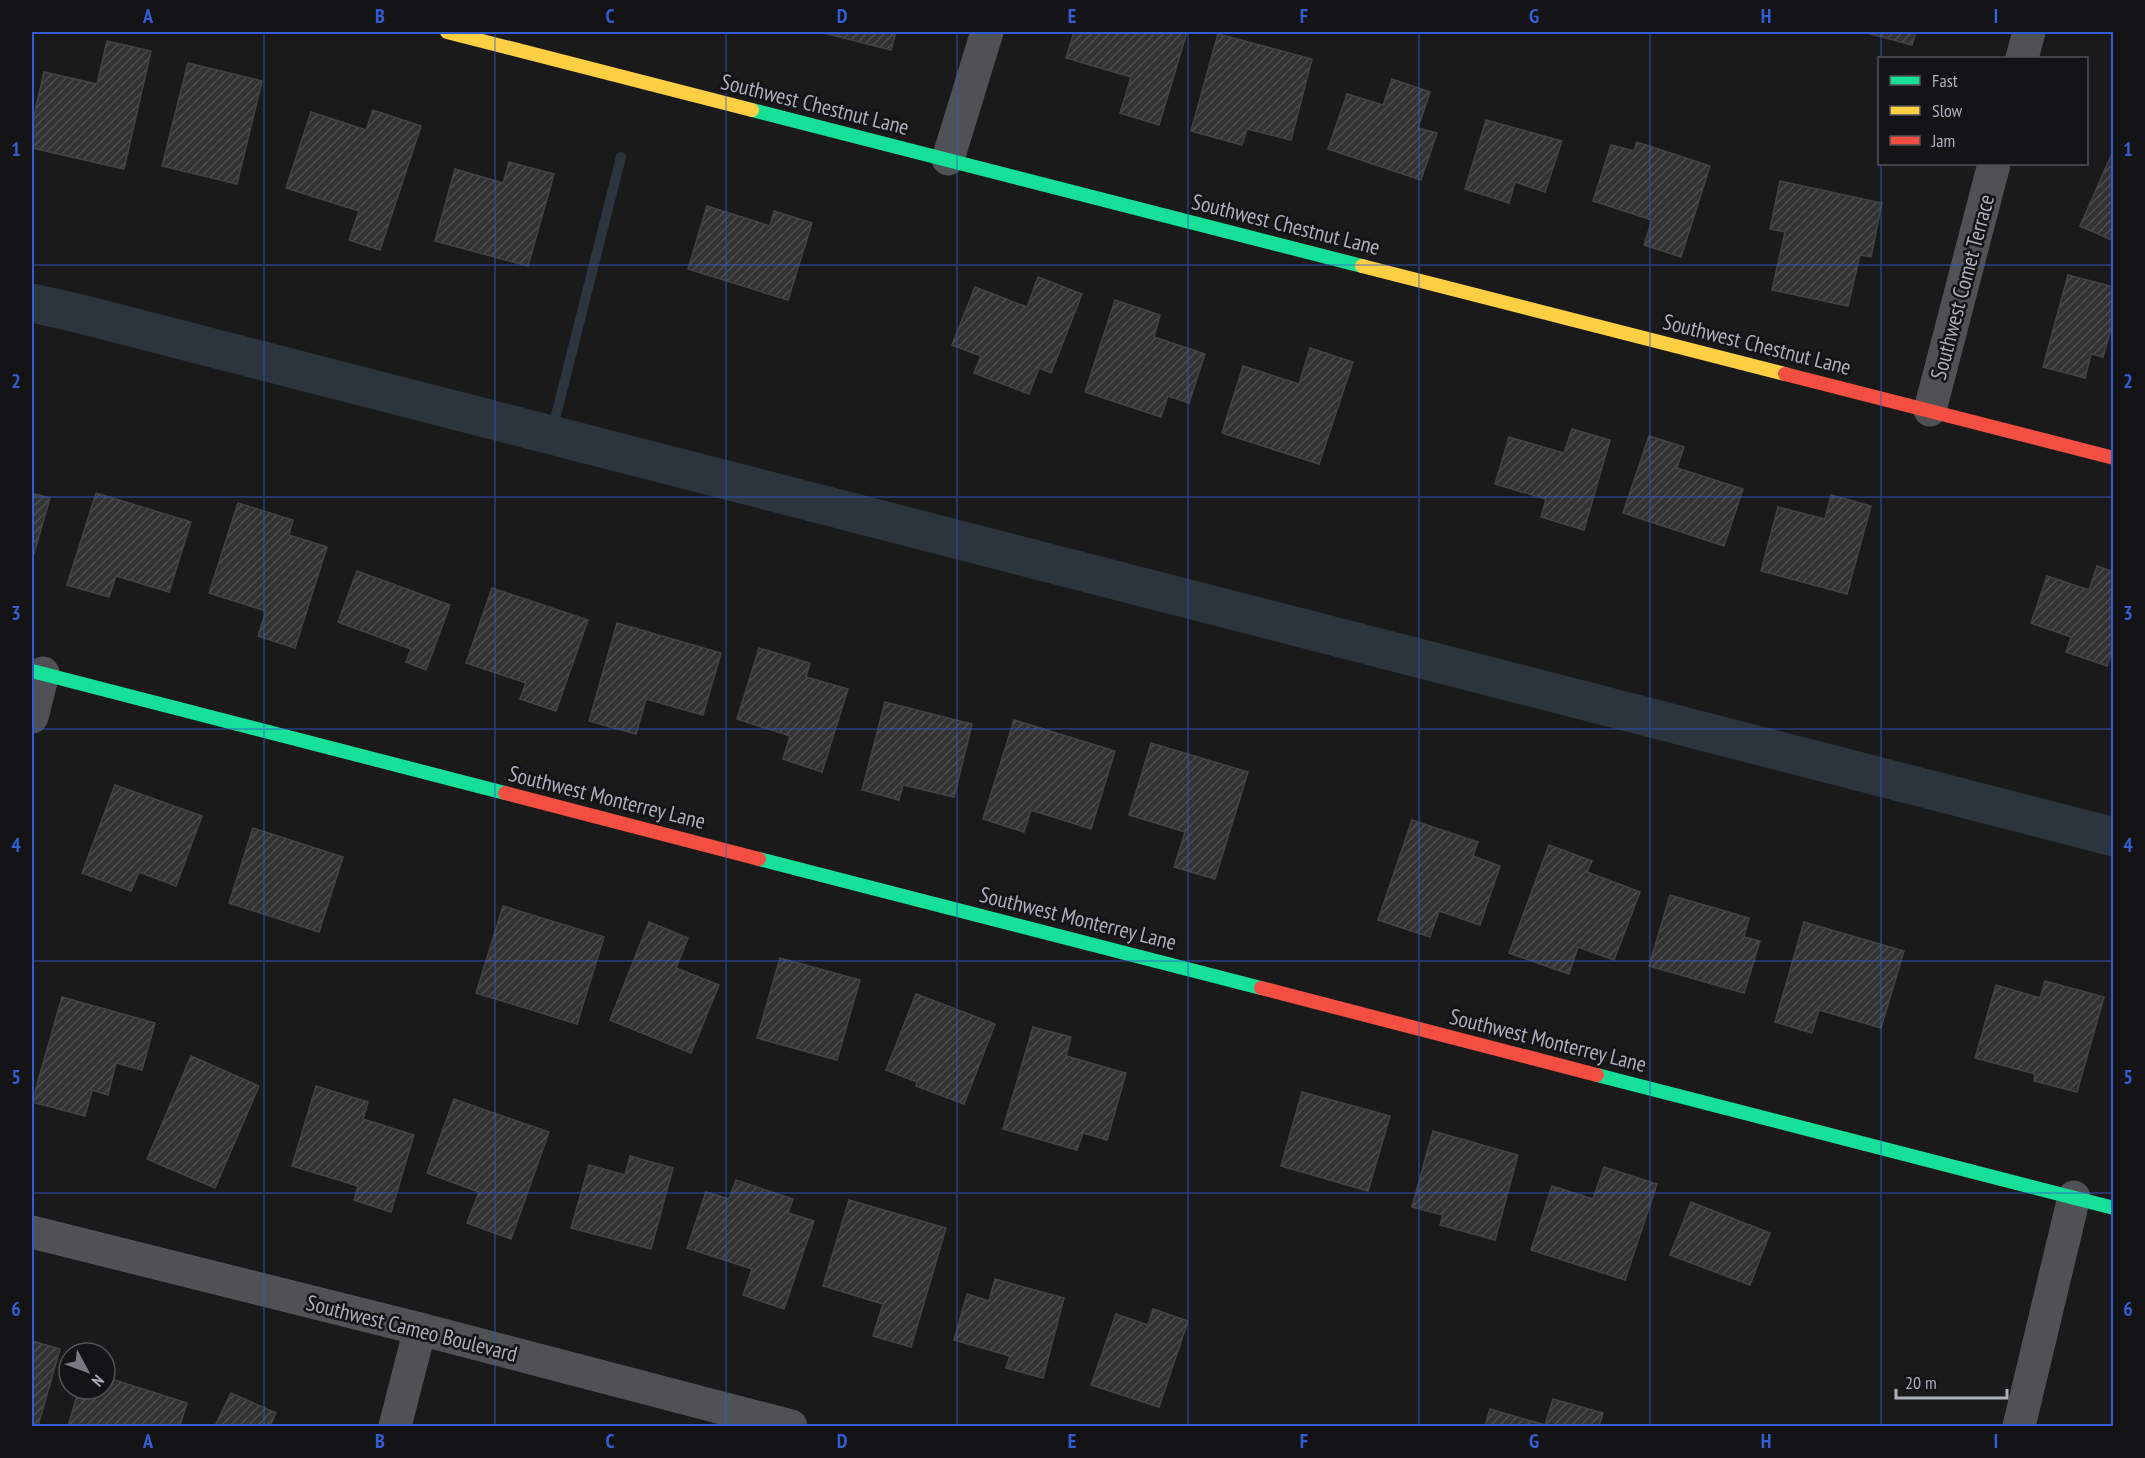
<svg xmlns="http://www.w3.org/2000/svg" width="2145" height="1458" font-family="'PT Sans Narrow',sans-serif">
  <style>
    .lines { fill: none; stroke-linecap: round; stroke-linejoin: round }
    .stream { stroke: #2c343d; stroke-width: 10 }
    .canal { stroke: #2c343d; stroke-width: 39 }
    .building { fill: url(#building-hatch); stroke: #424346; stroke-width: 1.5 }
    .street { stroke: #4f5154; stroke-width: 33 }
    .fast { stroke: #16e098; stroke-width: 14 }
    .slow { stroke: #ffcf43; stroke-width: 14 }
    .jam { stroke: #f24e42; stroke-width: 14 }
    .grid { fill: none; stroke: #325dd4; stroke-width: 1.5; stroke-opacity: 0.55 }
    .labels { text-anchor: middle; stroke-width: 5; stroke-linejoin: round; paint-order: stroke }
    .street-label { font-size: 22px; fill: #abafbb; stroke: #141416 }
    .neatline { fill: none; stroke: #325dd4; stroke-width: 2 }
    .grid-label { font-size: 20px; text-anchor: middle; font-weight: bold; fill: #325dd4 }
  </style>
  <defs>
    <pattern id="building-hatch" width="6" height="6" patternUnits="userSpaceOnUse" patternTransform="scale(1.5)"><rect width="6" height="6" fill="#323232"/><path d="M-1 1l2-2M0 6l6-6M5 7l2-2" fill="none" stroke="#4d4d4e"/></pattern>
  </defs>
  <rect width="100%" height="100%" fill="#1a1a1a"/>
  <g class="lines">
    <polyline class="stream" points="551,435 621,157"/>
    <polyline class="canal" points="32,303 77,313 2114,837"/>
  </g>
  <g class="building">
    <polygon points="820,32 896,32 891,50"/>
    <polygon points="1074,32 1187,32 1159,125 1120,113 1131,77 1066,58"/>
    <polygon points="1864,32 1916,32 1912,45"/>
    <polygon points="1218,34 1312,59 1291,140 1247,129 1242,145 1191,131"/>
    <polygon points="107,41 151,51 124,169 32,148 32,125 44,72 97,84"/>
    <polygon points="188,63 262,81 237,184 162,166"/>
    <polygon points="1392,79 1430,92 1418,128 1437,133 1421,180 1328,149 1347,94 1383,105"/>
    <polygon points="373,110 421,126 380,250 349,240 359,211 286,188 311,112 366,130"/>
    <polygon points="1486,120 1562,141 1545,192 1515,182 1509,203 1465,189"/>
    <polygon points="1637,142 1710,166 1681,257 1644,245 1652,220 1593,201 1611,145 1634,151"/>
    <polygon points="2114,149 2114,241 2080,226"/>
    <polygon points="509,162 554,174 528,266 435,241 455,169 503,183"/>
    <polygon points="1780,181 1882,203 1871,257 1860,255 1848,306 1772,290 1785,232 1770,229"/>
    <polygon points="707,206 770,226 774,211 812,223 788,300 688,269"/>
    <polygon points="2068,275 2114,287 2114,319 2103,357 2091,354 2085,378 2043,367"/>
    <polygon points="1038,277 1082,294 1051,373 1039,368 1029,394 974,373 981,356 952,345 975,287 1027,307"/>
    <polygon points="1115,300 1160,315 1154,337 1205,354 1189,403 1168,396 1161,417 1085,392"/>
    <polygon points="1310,348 1353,362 1319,464 1222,433 1243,366 1299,384"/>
    <polygon points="1572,429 1610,440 1584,530 1541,517 1546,499 1495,484 1509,437 1564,453"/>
    <polygon points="1649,436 1684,447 1677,468 1743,489 1724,546 1623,513"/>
    <polygon points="32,493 50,498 32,560"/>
    <polygon points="96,493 191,522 169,592 116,576 109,597 67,585"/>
    <polygon points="1831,495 1871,506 1847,594 1761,571 1778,507 1825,519"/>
    <polygon points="238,503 293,520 289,535 327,547 295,648 258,636 266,611 209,593"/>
    <polygon points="2097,566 2114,572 2114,647 2107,666 2066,652 2071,637 2031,623 2047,576 2089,590"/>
    <polygon points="357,571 450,605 426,670 406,662 411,649 338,622"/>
    <polygon points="492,588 588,620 556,711 520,699 526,683 466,663"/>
    <polygon points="617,623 721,653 703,715 646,699 636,734 589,721"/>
    <polygon points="759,648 810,663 806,677 848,689 822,772 783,759 790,736 737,719"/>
    <polygon points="885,702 972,724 954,797 903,785 899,800 862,790"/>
    <polygon points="1014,720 1115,751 1091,829 1031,810 1024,832 983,819"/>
    <polygon points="1151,743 1248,772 1215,879 1174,867 1185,832 1129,815"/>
    <polygon points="115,785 202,816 176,886 139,872 131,891 82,873"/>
    <polygon points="1412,820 1478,842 1473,856 1500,866 1480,925 1439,911 1430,937 1378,920"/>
    <polygon points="253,828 343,857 319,932 229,903"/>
    <polygon points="1549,845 1592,861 1587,872 1640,892 1614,960 1578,947 1569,974 1509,953"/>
    <polygon points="1670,895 1749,918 1744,937 1760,941 1744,993 1649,966"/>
    <polygon points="503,906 604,937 577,1024 476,993"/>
    <polygon points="649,922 688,938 676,968 719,985 691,1053 610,1020"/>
    <polygon points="1804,922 1904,951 1881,1028 1819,1010 1812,1033 1775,1022"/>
    <polygon points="780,958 860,980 837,1060 757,1038"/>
    <polygon points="2045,981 2104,997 2077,1092 2034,1081 2035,1074 1975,1058 1996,985 2040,998"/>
    <polygon points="916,994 995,1024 964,1104 916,1086 917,1082 886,1070"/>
    <polygon points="62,997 155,1023 142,1070 116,1063 108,1095 92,1090 85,1116 32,1102"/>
    <polygon points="1033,1027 1071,1037 1066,1056 1126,1073 1107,1140 1083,1133 1077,1150 1003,1129"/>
    <polygon points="191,1056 259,1086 215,1188 147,1159"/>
    <polygon points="316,1086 368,1102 363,1119 414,1135 391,1212 354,1200 358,1186 292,1166"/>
    <polygon points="1302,1092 1390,1116 1368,1191 1281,1166"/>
    <polygon points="454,1099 549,1132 511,1239 467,1223 479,1192 427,1173"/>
    <polygon points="1433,1131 1518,1155 1495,1240 1440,1225 1443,1215 1412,1207"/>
    <polygon points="630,1156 673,1168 651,1249 571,1228 589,1165 625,1175"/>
    <polygon points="1604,1167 1657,1184 1625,1280 1531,1250 1552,1186 1593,1199"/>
    <polygon points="736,1180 793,1199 788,1213 814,1221 784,1309 743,1295 752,1269 687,1248 706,1192 729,1199"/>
    <polygon points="849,1200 946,1228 911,1347 873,1336 883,1304 823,1286"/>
    <polygon points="1691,1202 1770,1233 1750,1285 1670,1255"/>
    <polygon points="995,1279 1064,1298 1043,1378 1006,1368 1010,1356 954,1340 967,1294 989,1301"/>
    <polygon points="1153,1309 1188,1321 1159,1407 1091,1385 1116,1314 1148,1325"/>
    <polygon points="32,1341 60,1349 38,1426 32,1426"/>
    <polygon points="105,1377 187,1403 180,1426 68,1426 79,1389 105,1389"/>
    <polygon points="231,1393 276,1413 270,1426 215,1426"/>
    <polygon points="1553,1399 1603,1413 1599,1426 1485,1426 1490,1409 1545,1425"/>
  </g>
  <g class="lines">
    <g class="street">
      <polyline points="2022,58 2029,32"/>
      <polyline points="948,159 987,32"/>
      <polyline points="1930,410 1994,164"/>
      <polyline points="32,717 43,673"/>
      <polyline points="32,1232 420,1329 791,1426"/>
      <polyline points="395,1426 420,1329"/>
      <polyline points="2019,1426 2074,1197"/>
    </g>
    <g class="fast">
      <polyline points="752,110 1362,266"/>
      <polyline points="32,671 505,793"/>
      <polyline points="759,859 1261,988"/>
      <polyline points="1597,1075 2114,1208"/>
    </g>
    <g class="slow">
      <polyline points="447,32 752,110"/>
      <polyline points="1362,266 1785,374"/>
    </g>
    <g class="jam">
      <polyline points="1785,374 2114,458"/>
      <polyline points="505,793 759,859"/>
      <polyline points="1261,988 1597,1075"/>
    </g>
  </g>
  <path class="grid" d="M264 32V1426M495 32V1426M726 32V1426M957 32V1426M1188 32V1426M1419 32V1426M1650 32V1426M1881 32V58M1881 164V1426M32 265H2114M32 497H2114M32 729H2114M32 961H2114M32 1193H2114"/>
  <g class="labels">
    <g class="street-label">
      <text transform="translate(815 104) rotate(14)" y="8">Southwest Chestnut Lane</text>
      <text transform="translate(1286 224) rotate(14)" y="8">Southwest Chestnut Lane</text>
      <text transform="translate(1962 287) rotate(-75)" y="8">Southwest Comet Terrace</text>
      <text transform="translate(1757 344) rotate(14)" y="8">Southwest Chestnut Lane</text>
      <text transform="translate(607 797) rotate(14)" y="8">Southwest Monterrey Lane</text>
      <text transform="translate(1078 918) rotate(14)" y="8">Southwest Monterrey Lane</text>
      <text transform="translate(1548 1040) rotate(14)" y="8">Southwest Monterrey Lane</text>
      <text transform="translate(412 1328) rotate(14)" y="8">Southwest Cameo Boulevard</text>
    </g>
  </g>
  <rect width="2145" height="1458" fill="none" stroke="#141416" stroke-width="66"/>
  <rect x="1878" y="57" width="210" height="108" fill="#141416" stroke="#505258" stroke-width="1.5"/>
  <rect x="1890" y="76" width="30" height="9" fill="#16e098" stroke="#505258" stroke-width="1.5"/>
  <text x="1932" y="87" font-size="18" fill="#abafbb">Fast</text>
  <rect x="1890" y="106" width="30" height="9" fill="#ffcf43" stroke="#505258" stroke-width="1.5"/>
  <text x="1932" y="117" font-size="18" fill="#abafbb">Slow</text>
  <rect x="1890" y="136" width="30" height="9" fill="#f24e42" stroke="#505258" stroke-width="1.5"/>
  <text x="1932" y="147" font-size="18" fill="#abafbb">Jam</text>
  <g transform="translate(87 1371) rotate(131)"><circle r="28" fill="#141416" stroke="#505258" stroke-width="1.5"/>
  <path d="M0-4.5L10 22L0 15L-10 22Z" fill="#787b83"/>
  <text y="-9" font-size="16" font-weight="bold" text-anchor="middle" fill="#abafbb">N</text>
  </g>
  <path d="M1896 1389v9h111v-9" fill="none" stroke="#abafbb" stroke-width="3"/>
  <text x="1905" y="1389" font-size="18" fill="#abafbb" stroke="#141416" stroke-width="4.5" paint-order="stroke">20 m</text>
  <rect x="33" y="33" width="2079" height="1392" class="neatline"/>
  <g class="grid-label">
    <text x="148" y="23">A</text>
    <text x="380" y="23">B</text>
    <text x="610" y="23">C</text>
    <text x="842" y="23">D</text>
    <text x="1072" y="23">E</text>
    <text x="1304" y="23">F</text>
    <text x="1534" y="23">G</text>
    <text x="1766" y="23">H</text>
    <text x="1996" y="23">I</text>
    <text x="16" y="156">1</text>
    <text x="2128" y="156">1</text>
    <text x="16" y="388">2</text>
    <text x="2128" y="388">2</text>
    <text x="16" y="620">3</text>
    <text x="2128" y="620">3</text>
    <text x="16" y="852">4</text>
    <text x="2128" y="852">4</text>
    <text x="16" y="1084">5</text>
    <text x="2128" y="1084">5</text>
    <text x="16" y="1316">6</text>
    <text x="2128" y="1316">6</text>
    <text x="148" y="1448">A</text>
    <text x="380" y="1448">B</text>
    <text x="610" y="1448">C</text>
    <text x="842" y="1448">D</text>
    <text x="1072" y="1448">E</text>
    <text x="1304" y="1448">F</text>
    <text x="1534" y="1448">G</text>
    <text x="1766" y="1448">H</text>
    <text x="1996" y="1448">I</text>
  </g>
</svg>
